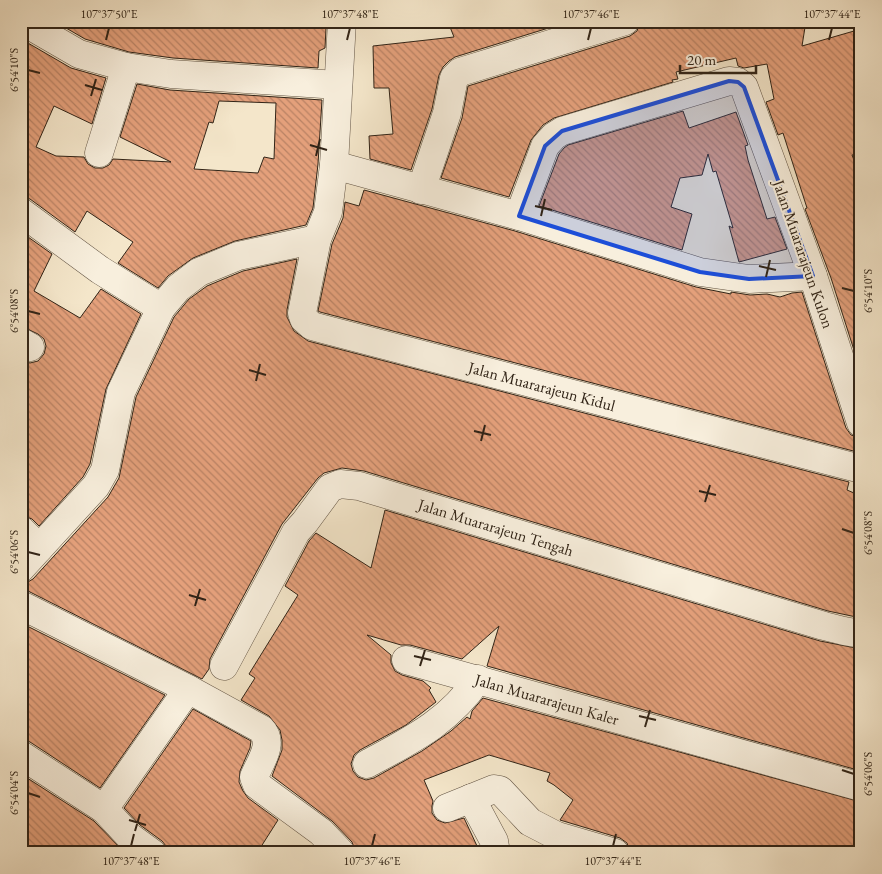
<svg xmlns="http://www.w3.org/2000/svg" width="882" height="874" font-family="'EB Garamond',serif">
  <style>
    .building { fill: url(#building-back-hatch); stroke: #312417; fill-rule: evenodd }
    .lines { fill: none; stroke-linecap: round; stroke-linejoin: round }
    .minor-casing { stroke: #625444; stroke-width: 29 }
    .minor { stroke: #f8efdd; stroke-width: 28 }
    .marked { fill: #1d4ed8; fill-opacity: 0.2; stroke: #1d4ed8; stroke-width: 4; stroke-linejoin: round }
    .ticks { fill: none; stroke: #312417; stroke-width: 2 }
    .labels { text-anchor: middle; stroke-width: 4; stroke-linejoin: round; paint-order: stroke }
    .street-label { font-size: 16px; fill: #312417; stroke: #f8efdd }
    .neatline { fill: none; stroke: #312417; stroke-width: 2 }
    .ticks-label { font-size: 12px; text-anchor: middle; fill: #312417 }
  </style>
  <defs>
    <pattern id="building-back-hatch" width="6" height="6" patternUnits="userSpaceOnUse" patternTransform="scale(1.25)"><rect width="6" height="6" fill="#e4a07b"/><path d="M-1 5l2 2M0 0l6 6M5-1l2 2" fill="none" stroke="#b98264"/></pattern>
  </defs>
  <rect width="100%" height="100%" fill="#f4e6ca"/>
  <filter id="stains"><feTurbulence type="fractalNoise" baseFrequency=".004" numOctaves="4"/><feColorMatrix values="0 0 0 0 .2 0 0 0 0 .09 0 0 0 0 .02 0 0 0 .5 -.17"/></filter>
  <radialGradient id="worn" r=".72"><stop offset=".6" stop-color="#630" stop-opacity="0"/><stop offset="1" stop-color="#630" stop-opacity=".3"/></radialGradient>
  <g class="building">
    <polygon points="54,21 322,21 326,28 325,48 319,51 318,68 173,58 129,52 85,39"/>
    <polygon points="463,21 571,21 455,57 449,61 443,67 439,75 432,109 411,170 370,159 369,136 393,134 389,88 374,88 373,46 454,37 450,27"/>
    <polygon points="640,21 806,21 802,46 861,29 861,154 852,155 861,178 861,372 831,278 805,209 807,208 783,133 778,135 766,102 774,99 767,64 744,68 738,66 736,58 676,72 678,79 672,80 673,82 554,118 543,125 531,140 509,197 441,178 462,118 468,86 630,36 637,31"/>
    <path d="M21 39 71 68 106 78 92 124 54 106 36 147 56 156 84 157 88 164 95 168H103L109 165 113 159 171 162 120 137 137 84 170 90 322 100 318 164 313 208 306 225 235 241 193 258 168 276 158 288 118 263 133 242 87 211 75 232 30 199 21 197ZM219 101 276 103 274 159 264 157 258 173 194 169 209 122 213 123Z"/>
    <polygon points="683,111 689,128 736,112 748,145 745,146 748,160 767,219 775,217 787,249 739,262 729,226 733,228 716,171 713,172 708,154 702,175 680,178 671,207 692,214 682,250 539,206 559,154 564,148 568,145"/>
    <polygon points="364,190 515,231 696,287 731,294 731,292 750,295 767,294 780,297 792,293 802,292 846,428 851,435 861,438 861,453 320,312 318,311 332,244 343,218 345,202 359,206"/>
    <polygon points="21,232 52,254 34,291 80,318 101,289 141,314 106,389 90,464 83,477 39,526 32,519 21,515 21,360 30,363 38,361 44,354 46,346 44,339 38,334 21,326"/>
    <polygon points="297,259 287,310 287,317 294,331 308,341 849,482 847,490 861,496 861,618 828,611 364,471 342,468 324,473 318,478 282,524 210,659 209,669 202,679 28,591 21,590 21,583 26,583 33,579 108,497 119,478 136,397 174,317 189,299 207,286 243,271"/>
    <polygon points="385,510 820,641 861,649 861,771 487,666 499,626 462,659 410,645 401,645 367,635 391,655 391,663 395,671 402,675 423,681 431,688 429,690 436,702 406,725 360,750 354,755 351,764 353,771 358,777 366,780 374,778 422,751 451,731 467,717 470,719 472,711 483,698 861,802 861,853 630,853 627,843 620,838 560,820 573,800 554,785 547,781 550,773 489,755 424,780 433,801 432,806 432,813 437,820 445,823 464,818 477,846 459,853 356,853 352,842 332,821 272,776 282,750 282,740 280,730 269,716 241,700 255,678 249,674 298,595 285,586 309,541 316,533 371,568"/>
    <polygon points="21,623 165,695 100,788 30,742 21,739"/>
    <polygon points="193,709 251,741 250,748 240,771 239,782 243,791 248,798 278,820 257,853 167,853 166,846 162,841 140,825 124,808"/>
    <polygon points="21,774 94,821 125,853 21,853"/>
    <polygon points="311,845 319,853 305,853"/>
    <polygon points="543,846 550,850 559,853 539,853"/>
  </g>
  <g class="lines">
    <defs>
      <g id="minor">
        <polyline points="22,21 79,54 126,67 171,74 338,85"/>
        <polyline points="342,21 334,165 328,212 317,239 302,313 304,319 312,326 323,329 861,469"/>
        <polyline points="99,153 126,67"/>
        <polyline points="334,165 519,216 700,272 749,279 813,276"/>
        <polyline points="421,190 447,113 454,78 460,72 625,21"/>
        <polyline points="21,212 100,270 161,308"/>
        <polyline points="519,216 545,146 554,136 562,131 729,81 738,82 744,87 813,276 861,423"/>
        <polyline points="21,342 30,347"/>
        <polyline points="21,530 39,548"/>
        <polyline points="21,568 96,486 105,470 121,392 161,308 178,288 199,272 238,256 317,239"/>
        <path d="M21 605 188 689 261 729C275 743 260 762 254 777L257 785 321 832 341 853"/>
        <polyline points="406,660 861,787"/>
        <polyline points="224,666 296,532 305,522 330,488 340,484 359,486 824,626 844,631 861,634"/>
        <polyline points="21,755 104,809 130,837 152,853"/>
        <path d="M367 764C411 740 449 722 478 679"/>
        <polyline points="471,798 494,841 496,853"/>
        <polyline points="447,808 494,789 500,790 530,822 557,836 615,853"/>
        <polyline points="104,809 188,689"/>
      </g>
    </defs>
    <use href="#minor" class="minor-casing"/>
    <use href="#minor" class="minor"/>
  </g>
  <path class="marked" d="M729 81 738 82 744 87 813 276 749 279 700 272 519 216 545 146 562 131Z"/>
  <path class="ticks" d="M106 40 109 28M347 40 350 28M588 40 591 28M829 40 832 28M28 70 40 73M85 85 102 90M91 96 96 79M310 145 327 150M316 156 320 139M535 206 552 210M541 216 545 199M759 266 776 270M766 277 770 260M842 288 854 291M28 311 40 314M249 370 266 375M256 381 260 364M474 431 491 435M481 441 485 425M699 491 716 495M705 502 710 485M842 529 854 533M28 552 40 555M189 595 206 600M195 606 200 589M414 656 431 660M420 666 425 650M639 716 656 720M645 727 650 710M842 770 854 774M28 793 40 797M129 820 146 825M135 831 140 814M131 846 134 834M372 846 375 834M613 846 616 834"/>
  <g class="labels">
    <g class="street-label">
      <text transform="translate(804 254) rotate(71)" y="6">Jalan Muararajeun Kulon</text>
      <text transform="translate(542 386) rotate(15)" y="6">Jalan Muararajeun Kidul</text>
      <text transform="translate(496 527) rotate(17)" y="6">Jalan Muararajeun Tengah</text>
      <text transform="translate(547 699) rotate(16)" y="6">Jalan Muararajeun Kaler</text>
    </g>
  </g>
  <rect width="882" height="874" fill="none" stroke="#f4e6ca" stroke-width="55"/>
  <path d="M680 65v8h76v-8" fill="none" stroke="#312417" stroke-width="2.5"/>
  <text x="687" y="65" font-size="15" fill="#312417" stroke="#f8efdd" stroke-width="4" paint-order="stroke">20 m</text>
  <rect x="28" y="28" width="826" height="818" class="neatline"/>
  <g class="ticks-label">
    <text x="109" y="18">107°37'50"E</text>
    <text x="350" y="18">107°37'48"E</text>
    <text x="591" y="18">107°37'46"E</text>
    <text x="832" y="18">107°37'44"E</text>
    <text transform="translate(14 70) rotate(-90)" y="4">6°54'10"S</text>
    <text transform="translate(868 291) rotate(-90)" y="4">6°54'10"S</text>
    <text transform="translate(14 311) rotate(-90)" y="4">6°54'08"S</text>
    <text transform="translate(868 533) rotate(-90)" y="4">6°54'08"S</text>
    <text transform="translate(14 552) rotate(-90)" y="4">6°54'06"S</text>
    <text transform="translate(868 774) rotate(-90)" y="4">6°54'06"S</text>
    <text transform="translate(14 793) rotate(-90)" y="4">6°54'04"S</text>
    <text x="131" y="865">107°37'48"E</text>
    <text x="372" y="865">107°37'46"E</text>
    <text x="613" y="865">107°37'44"E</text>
  </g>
  <rect width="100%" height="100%" filter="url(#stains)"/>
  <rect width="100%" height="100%" fill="url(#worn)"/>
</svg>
